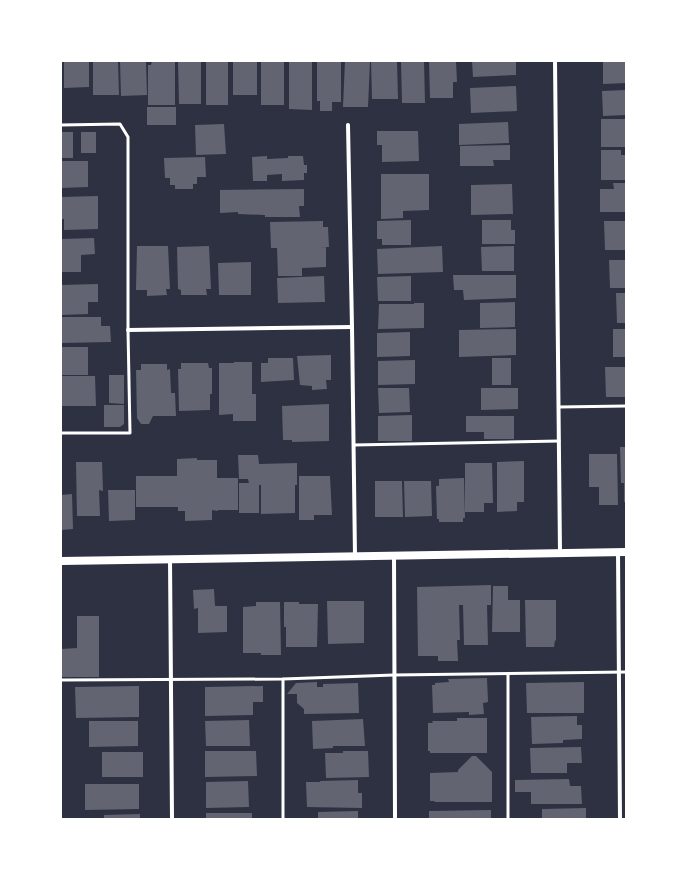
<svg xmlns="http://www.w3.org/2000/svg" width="687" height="880" font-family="Mulish,sans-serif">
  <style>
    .building { fill: #626471 }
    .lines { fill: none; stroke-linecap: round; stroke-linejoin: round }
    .service { stroke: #fff; stroke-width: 3 }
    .minor { stroke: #fff; stroke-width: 4 }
    .secondary { stroke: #fff; stroke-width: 8 }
  </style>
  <rect width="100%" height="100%" fill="#2d3142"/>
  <g class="building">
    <polygon points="64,61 89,61 89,87 64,88"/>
    <polygon points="93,61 118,61 119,95 93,95"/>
    <polygon points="120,61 146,61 147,95 121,96"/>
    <polygon points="152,61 175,61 175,105 148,105 148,65 151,65"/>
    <polygon points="178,61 201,61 201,104 179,104"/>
    <rect x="206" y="61" width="22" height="44"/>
    <rect x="233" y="61" width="24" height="34"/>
    <rect x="261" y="61" width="23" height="44"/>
    <polygon points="289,61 312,61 312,110 289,109"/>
    <polygon points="317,61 341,61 341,102 332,102 332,111 320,111 320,101 317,101"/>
    <polygon points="345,61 370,61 368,107 343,107"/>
    <polygon points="371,61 397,61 398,99 372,99"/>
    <polygon points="401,61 424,61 425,103 402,103"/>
    <polygon points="429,61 456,61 457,82 453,82 453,98 430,98"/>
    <polygon points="472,61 516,61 516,75 473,77"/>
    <polygon points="603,61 626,61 626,83 603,84"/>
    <polygon points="516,86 517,111 471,113 470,88"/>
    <polygon points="626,90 626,115 603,116 602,91"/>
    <rect x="147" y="107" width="29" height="18"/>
    <rect x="601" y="119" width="25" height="28"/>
    <polygon points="508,122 509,143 459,145 459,124"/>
    <polygon points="224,124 226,154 196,155 195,125"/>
    <polygon points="377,131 418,131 419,161 382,162 382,145 377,145"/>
    <rect x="61" y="132" width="12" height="26"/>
    <rect x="81" y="132" width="15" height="21"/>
    <polygon points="510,145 510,160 493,160 494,166 460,166 460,146"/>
    <polygon points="601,150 621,150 621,155 626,155 626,180 601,180"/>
    <polygon points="267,156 267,159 288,158 288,156 303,156 304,165 307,165 307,173 304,173 304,180 282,181 282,174 267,175 267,181 253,181 252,157"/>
    <polygon points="205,157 206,177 197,177 197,184 193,184 193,189 175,189 175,185 170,185 170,178 165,178 164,158"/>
    <polygon points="61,161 88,161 88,187 61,188"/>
    <polygon points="381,174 429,174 429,210 403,211 403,218 381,219"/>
    <polygon points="613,183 626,183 626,212 600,212 600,189 614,189"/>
    <polygon points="512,184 513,214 471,215 471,185"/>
    <polygon points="304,189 304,206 299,206 300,217 265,217 265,215 238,214 238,212 220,213 220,190"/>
    <polygon points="98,196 98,229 64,230 64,219 61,219 61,197"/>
    <polygon points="411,220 411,245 382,245 382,239 377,239 377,221"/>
    <polygon points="482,220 511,220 511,230 515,230 515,244 482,244"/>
    <polygon points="323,221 323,227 328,227 329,247 284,248 326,247 326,267 302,268 302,276 278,276 277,248 271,248 270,222"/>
    <polygon points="604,221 626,221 626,250 605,250"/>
    <polygon points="94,238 95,254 81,255 81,272 61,272 61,239"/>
    <polygon points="137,246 168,246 170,289 166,289 167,295 147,296 147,290 136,290"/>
    <polygon points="209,246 211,289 206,289 207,295 181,295 181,290 178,289 177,247"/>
    <polygon points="442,246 443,272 378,274 377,249"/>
    <polygon points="514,246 514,271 482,271 481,247"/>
    <polygon points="609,260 626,260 626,288 610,288"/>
    <polygon points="251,262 251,295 219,295 218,263"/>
    <polygon points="453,275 516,275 516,298 464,300 463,290 454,290"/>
    <polygon points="324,276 325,302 278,303 277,278"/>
    <polygon points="411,276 411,301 378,301 377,277"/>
    <polygon points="98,284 98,302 88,302 88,314 61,315 61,285"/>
    <polygon points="616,293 626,293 626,323 617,323"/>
    <polygon points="515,302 515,327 480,328 480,303"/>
    <polygon points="414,303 424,303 424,328 378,329 379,304 414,304"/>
    <polygon points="61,317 101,317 101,326 110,326 111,342 61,343"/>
    <polygon points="516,329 516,355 459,357 459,330"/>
    <rect x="613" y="329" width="13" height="28"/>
    <polygon points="410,332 410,356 377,357 377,333"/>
    <rect x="61" y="347" width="27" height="28"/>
    <polygon points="331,355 331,380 326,380 327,389 312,390 312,386 300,385 297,356"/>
    <polygon points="268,358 293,358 294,380 261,382 261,363 268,363"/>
    <rect x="492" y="358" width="19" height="27"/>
    <polygon points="415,360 415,384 378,385 378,361"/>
    <polygon points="234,362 252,362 252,394 256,394 256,421 233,421 233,414 219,415 219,363 234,363"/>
    <polygon points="181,363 208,363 209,368 212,368 212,394 210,394 210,410 179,411 178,369 181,369"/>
    <polygon points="141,364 167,364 167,370 170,369 171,393 175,393 176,416 153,416 149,424 141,424 137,418 136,370 141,370"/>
    <polygon points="605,367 626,367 626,397 606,397"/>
    <polygon points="109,375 124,375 124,404 109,403"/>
    <polygon points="61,376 95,376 96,406 61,406"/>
    <polygon points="378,388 409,388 410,412 379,413"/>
    <polygon points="481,388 518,388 518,409 481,410"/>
    <polygon points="329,404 329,441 292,442 292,440 283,440 282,406"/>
    <polygon points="104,405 124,405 124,424 120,427 104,427"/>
    <polygon points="412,415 412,441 378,441 378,416"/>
    <polygon points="466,416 514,416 514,439 484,439 484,432 466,432"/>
    <polygon points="620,447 626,447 626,502 624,502 624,483 621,483"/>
    <polygon points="589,454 617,454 618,505 599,505 599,487 589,487"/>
    <polygon points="238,455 258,455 259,464 297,463 297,485 295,485 295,513 261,514 261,485 259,485 259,513 239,513 239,483 249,483 248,479 239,479"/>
    <polygon points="197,458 197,460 217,460 217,478 238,478 238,510 218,510 218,484 218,511 212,510 212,520 185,521 185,511 178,511 178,507 136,507 136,476 177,476 177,459"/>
    <polygon points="524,461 524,502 517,502 517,511 497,512 497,462"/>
    <polygon points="76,462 102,462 103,491 99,490 100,516 77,516"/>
    <polygon points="465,463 492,463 493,503 484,503 484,512 465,512"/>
    <polygon points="299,476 330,476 332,515 314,515 314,520 299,520"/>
    <polygon points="464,478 465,518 463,518 463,522 439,522 439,519 437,519 436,486 439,486 439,479"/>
    <polygon points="375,481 402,481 403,517 375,517"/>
    <polygon points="404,481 431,481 432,516 405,517"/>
    <polygon points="108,490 135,490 135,520 109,521"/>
    <polygon points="72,494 73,529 61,530 61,495"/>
    <polygon points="491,585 491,605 487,605 488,645 464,645 463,605 459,605 460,640 457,640 458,661 438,661 438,656 418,656 417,587"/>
    <polygon points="493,586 508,586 508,600 520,600 520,632 492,632"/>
    <polygon points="214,589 215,606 227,606 227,632 198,633 198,608 194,609 193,590"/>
    <polygon points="525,600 556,600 556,641 555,640 554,647 526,647"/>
    <polygon points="327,601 364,601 364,643 328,644"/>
    <polygon points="256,602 280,602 281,655 261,655 261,653 243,653 243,607 256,606"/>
    <polygon points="284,602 299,602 299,604 318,604 317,647 286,647 286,627 284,627"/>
    <polygon points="77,616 99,616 99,677 61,677 61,649 77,648"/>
    <polygon points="487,678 488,702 483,703 484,714 469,715 469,712 433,713 432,685 435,685 435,683 449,682 448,679"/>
    <polygon points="317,682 317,687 323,687 323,684 358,683 359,713 304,714 304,709 297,703 297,694 287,694 296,683"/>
    <polygon points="584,682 584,713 527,713 526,683"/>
    <polygon points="139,686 139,717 76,718 75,687"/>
    <polygon points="263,686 263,702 253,702 253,715 205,716 205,687"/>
    <polygon points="577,716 577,725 582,725 582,739 563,740 563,743 532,744 531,717"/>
    <polygon points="457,718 487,718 487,753 430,753 430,751 428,751 428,723 433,723 432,721 457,721"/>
    <polygon points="363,719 365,746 333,746 333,748 313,749 312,721"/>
    <polygon points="249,720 250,746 206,746 205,721"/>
    <polygon points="89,721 138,721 138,746 89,747"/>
    <polygon points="581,747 582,763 567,763 567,773 531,773 530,748"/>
    <polygon points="205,751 256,751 257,776 205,777"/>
    <polygon points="343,751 368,751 369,777 326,778 325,753 343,753"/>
    <rect x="102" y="752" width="41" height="25"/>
    <polygon points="472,756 476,756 492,772 492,802 434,802 435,801 430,801 430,773 458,772 458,770"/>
    <polygon points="569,779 570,786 581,786 582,804 531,804 531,792 515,792 515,780"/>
    <polygon points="358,780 358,793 362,793 362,808 307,807 306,782 320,782 320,781"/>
    <polygon points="248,781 249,807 206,808 206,782"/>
    <polygon points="85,784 139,784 139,809 85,810"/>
    <polygon points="586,808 586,819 542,819 542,809"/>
    <polygon points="491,810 491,819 429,819 429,811"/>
    <polygon points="358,811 358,819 318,819 318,812"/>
    <rect x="206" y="813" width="46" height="6"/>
    <polygon points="140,814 140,819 104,819 104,815"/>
  </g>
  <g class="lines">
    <g class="service">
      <polyline points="61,125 120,124 128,137 128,330 130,433 61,433"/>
      <polyline points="559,407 626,406"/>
      <polyline points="354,445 559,441"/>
      <polyline points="508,675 508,819"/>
      <polyline points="283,679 283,819"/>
      <polyline points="61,680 283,679 394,675 626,672"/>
    </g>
    <g class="minor">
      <polyline points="555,61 560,553"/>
      <polyline points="348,125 352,327 355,556"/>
      <polyline points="128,330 352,327"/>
      <polyline points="618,552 620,819"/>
      <polyline points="394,555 395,819"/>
      <polyline points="170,559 172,819"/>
    </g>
    <polyline class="secondary" points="61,561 626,552"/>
  </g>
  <rect width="687" height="880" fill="none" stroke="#ffffff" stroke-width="124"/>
</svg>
